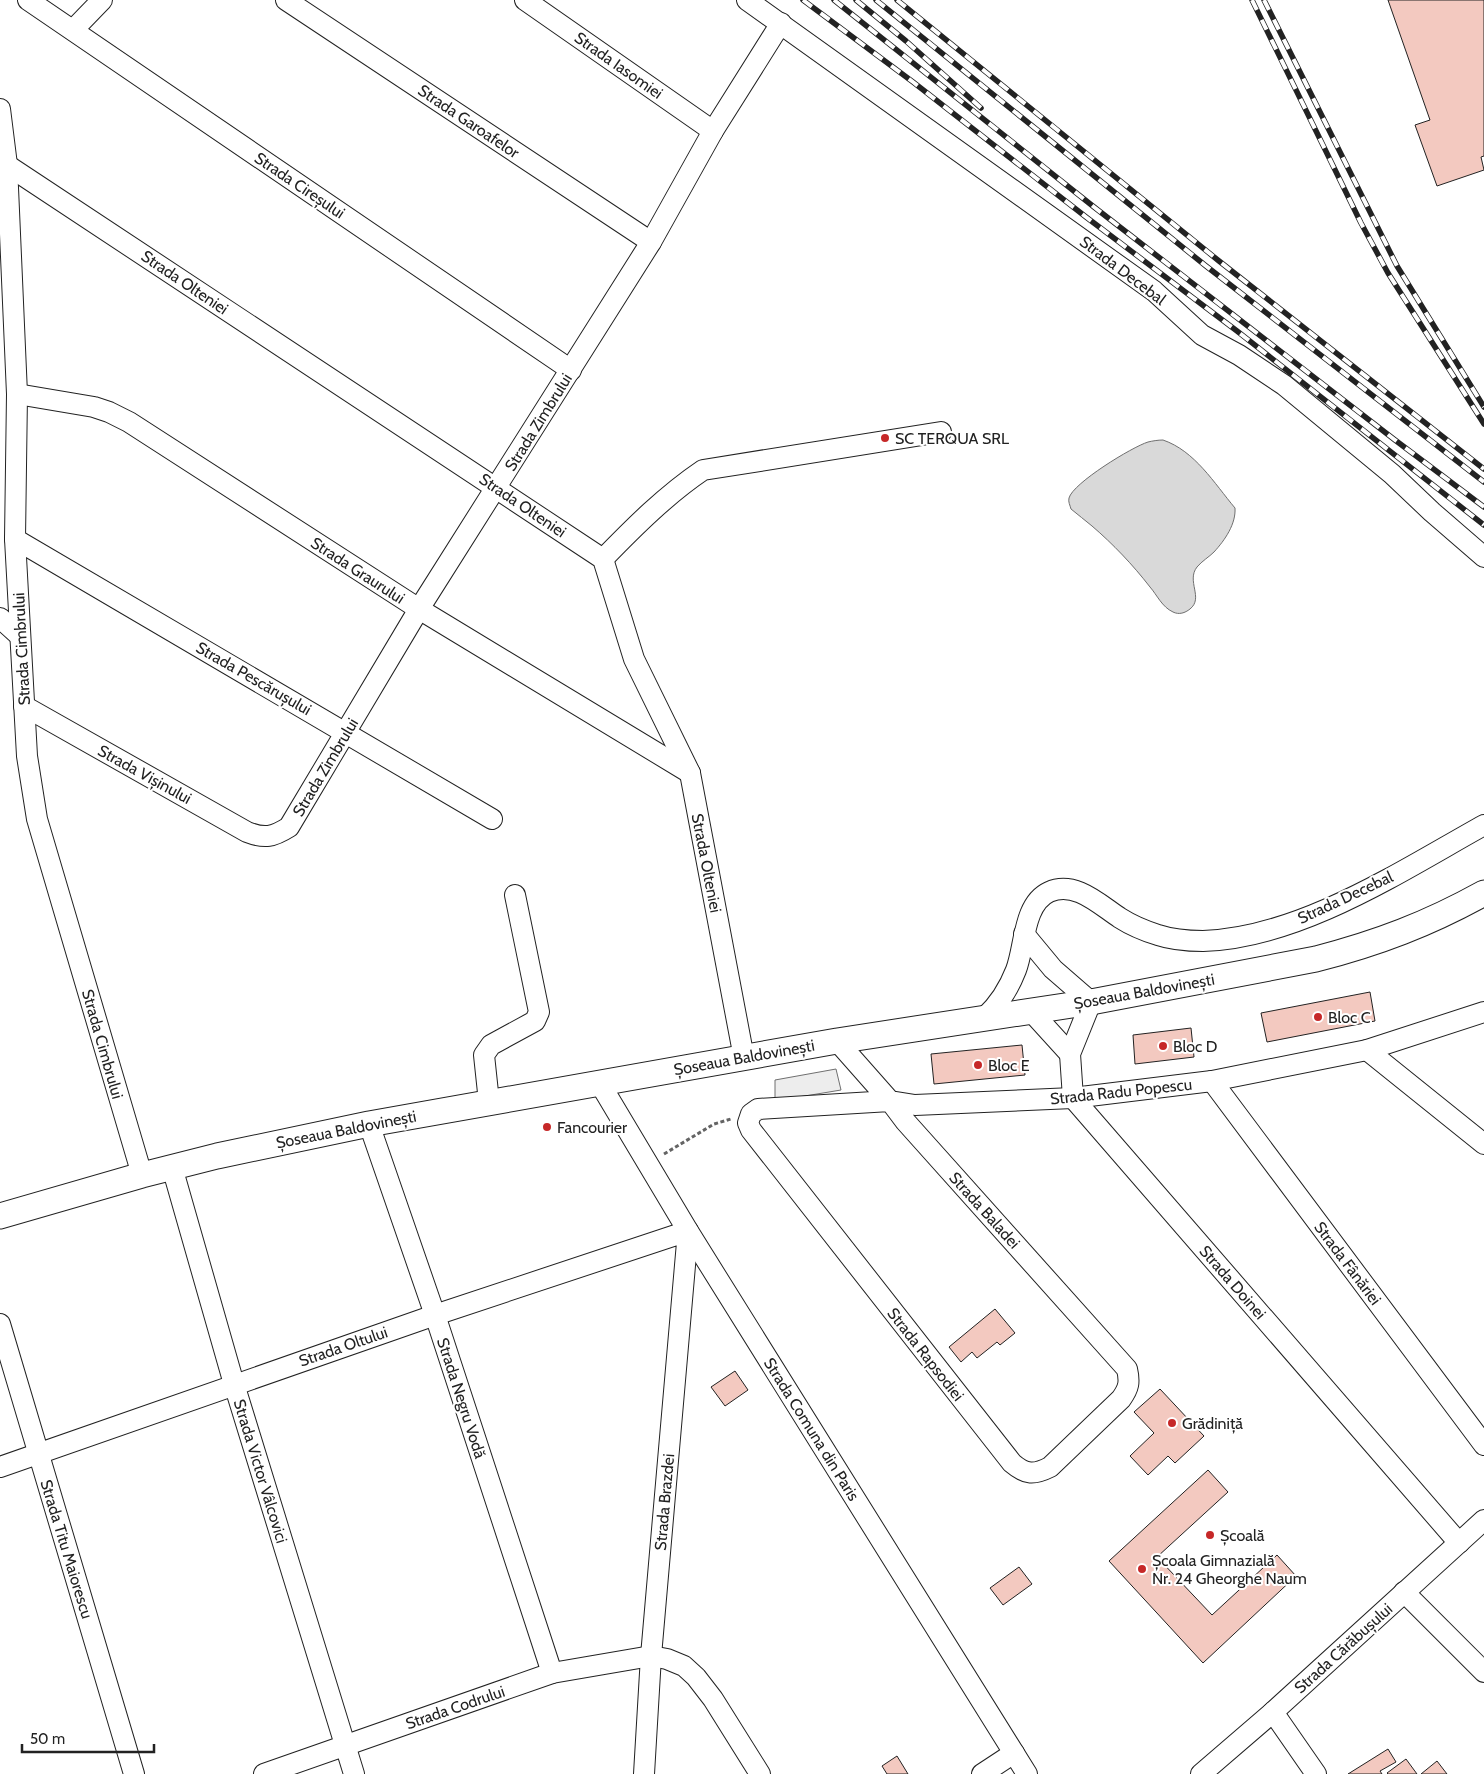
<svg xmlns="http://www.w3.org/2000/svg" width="1484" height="1774" font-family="Cabin,sans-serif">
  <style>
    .parking { fill: #ededed; stroke: #6f6f6f }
    .water { fill: #d9d9d9; stroke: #6f6f6f }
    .building { fill: #f3c9c0; stroke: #222 }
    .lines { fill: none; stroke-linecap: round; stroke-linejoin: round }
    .minor-casing { stroke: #222; stroke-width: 22 }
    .major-casing { stroke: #222; stroke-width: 27 }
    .path { stroke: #646464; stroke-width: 3; stroke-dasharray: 4 2.5; stroke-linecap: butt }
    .minor { stroke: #fff; stroke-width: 20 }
    .major { stroke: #fff; stroke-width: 25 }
    .rail-casing { stroke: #222; stroke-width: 5.5 }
    .rail { stroke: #fff; stroke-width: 4; stroke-dasharray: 11; stroke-linecap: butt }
    .poi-dot { fill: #c62828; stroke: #fff; stroke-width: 2 }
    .labels { text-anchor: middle; stroke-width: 4; stroke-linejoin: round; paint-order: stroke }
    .street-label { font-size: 16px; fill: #222; stroke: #fff }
    .poi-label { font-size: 16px; fill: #222; stroke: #fff; text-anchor: start }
  </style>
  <rect width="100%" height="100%" fill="#fff"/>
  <polygon class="parking" points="836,1069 841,1090 775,1101 775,1080"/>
  <path class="water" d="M1163 440C1195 451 1214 483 1235 508 1236 524 1225 540 1214 552 1209 557 1202 561 1197 567 1186 581 1204 598 1190 609 1185 613 1179 615 1173 612 1162 607 1157 595 1150 587 1133 565 1113 544 1092 526 1085 520 1078 515 1071 509 1070 505 1068 502 1069 498 1073 483 1132 447 1148 442 1152 441 1158 440 1163 440Z"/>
  <g class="building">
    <polygon points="1388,0 1484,0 1484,156 1481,157 1484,170 1437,186 1415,125 1430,120"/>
    <polygon points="1370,992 1375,1021 1267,1042 1261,1013"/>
    <polygon points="1191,1028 1194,1057 1135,1064 1133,1035"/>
    <polygon points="1022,1045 1025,1075 934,1084 931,1054"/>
    <polygon points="995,1309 1015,1333 1000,1345 997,1342 977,1358 972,1352 961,1362 949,1347"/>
    <polygon points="735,1371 748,1390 725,1406 711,1387"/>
    <polygon points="1160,1389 1204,1436 1175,1463 1168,1456 1148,1475 1130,1456 1154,1433 1134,1412"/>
    <polygon points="1208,1470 1228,1492 1157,1557 1212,1615 1277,1555 1296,1576 1203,1663 1109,1561"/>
    <polygon points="1019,1567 1032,1584 1003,1605 990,1588"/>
    <polygon points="1388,1749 1396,1762 1380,1771 1382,1774 1348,1774"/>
    <polygon points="897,1756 908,1774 887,1774 882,1766"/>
    <polygon points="1406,1759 1417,1774 1388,1774 1387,1773"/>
    <polygon points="1437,1761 1447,1774 1421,1774"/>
  </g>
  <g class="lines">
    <defs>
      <g id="minor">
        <polyline points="28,0 571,370"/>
        <polyline points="286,0 651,242"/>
        <polyline points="525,0 713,131"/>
        <polyline points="747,0 1154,291 1202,335 1239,355 1284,385 1392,474 1432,512 1484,557"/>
        <polyline points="73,30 102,0"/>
        <polyline points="0,109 7,165 17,394 15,539 27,756 37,819 142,1175"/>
        <polyline points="7,165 603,559 634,659 690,773 744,1058"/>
        <polyline points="17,394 94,407 109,412 129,422 419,609 690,773"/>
        <polyline points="15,539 492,819"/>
        <path d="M603 559C634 527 666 495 703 470L941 432"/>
        <polyline points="0,618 20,636"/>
        <path d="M24 706 247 832C265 839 273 837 289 827L419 609 651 242 713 131 781 23"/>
        <polyline points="1024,934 1053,969 1091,1002 1070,1054 1073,1098 1459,1543"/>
        <polyline points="1030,1010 1070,1054"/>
        <path d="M985 1017C999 1004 1009 988 1016 970 1025 947 1023 904 1049 892 1075 880 1100 905 1120 918 1131 925 1145 931 1158 935 1173 940 1188 941 1203 941 1300 938 1401 871 1484 825"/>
        <path d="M837 1041 890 1101 905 1121 1127 1369C1130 1382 1129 1388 1121 1399L1050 1467C1034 1475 1026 1475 1012 1463L751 1130 748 1123 751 1114 758 1109 890 1101 915 1105 1073 1098 1212 1081 1367 1050 1484 1012"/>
        <polyline points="1367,1050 1484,1144"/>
        <polyline points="1212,1081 1484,1445"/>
        <polyline points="599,1082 688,1231 1027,1774"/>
        <polyline points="489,1102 484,1055 491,1045 535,1021 539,1012 515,895"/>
        <polyline points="369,1124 435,1315 552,1673"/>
        <polyline points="172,1167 234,1384 354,1774"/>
        <polyline points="0,1324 134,1774"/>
        <polyline points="0,1467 435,1315 688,1231 651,1656 644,1774"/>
        <polyline points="1404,1592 1484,1672"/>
        <polyline points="1273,1712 1316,1774"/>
        <polyline points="264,1774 552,1673 651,1656 667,1659 684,1666 696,1677 713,1699 760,1774"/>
        <polyline points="982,1774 1014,1753"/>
        <polyline points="1201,1774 1273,1712 1484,1520"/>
      </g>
      <path id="major" d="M0 1216 142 1175 217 1156 369 1124 837 1041 1091 1002 1316 959C1378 943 1428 924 1484 893"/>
    </defs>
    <use href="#minor" class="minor-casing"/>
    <use href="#major" class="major-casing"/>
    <polyline class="path" points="664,1154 714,1124 731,1119"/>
    <use href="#minor" class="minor"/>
    <use href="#major" class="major"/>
    <defs>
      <g id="rail">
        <polyline points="803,0 913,82 1086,217 1237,331 1484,525"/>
        <polyline points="834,0 1094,207 1395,440 1484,507"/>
        <polyline points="856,0 906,41 981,108"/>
        <polyline points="876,0 1206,266 1484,482"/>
        <polyline points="897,0 1219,261 1484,469"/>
        <polyline points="1252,0 1361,223 1388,273 1484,424"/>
        <polyline points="1264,0 1397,266 1484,407"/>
      </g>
    </defs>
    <use href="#rail" class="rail-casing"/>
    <use href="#rail" class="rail"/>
  </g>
  <g class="poi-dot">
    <circle cx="885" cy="438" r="5"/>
    <circle cx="1318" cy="1017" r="5"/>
    <circle cx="1163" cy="1046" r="5"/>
    <circle cx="978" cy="1065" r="5"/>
    <circle cx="547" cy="1127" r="5"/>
    <circle cx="1172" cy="1423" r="5"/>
    <circle cx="1210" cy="1535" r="5"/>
    <circle cx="1142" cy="1569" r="5"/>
  </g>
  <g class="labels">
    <g class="street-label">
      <text transform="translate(619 65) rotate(35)" y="6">Strada Iasomiei</text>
      <text transform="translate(469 121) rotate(34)" y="6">Strada Garoafelor</text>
      <text transform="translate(300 185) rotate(34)" y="6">Strada Cireșului</text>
      <text transform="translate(1123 270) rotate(37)" y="6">Strada Decebal</text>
      <text transform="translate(185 282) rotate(34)" y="6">Strada Olteniei</text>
      <text transform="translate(538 422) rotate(-58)" y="6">Strada Zimbrului</text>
      <text transform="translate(523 505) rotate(34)" y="6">Strada Olteniei</text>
      <text transform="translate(358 570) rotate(33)" y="6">Strada Graurului</text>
      <text transform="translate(21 649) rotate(-93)" y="6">Strada Cimbrului</text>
      <text transform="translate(254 678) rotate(30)" y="6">Strada Pescărușului</text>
      <text transform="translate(325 767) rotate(-59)" y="6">Strada Zimbrului</text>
      <text transform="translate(145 774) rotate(29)" y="6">Strada Vișinului</text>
      <text transform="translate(707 863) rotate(79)" y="6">Strada Olteniei</text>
      <text transform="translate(1345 897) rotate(-25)" y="6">Strada Decebal</text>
      <text transform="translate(1144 991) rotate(-10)" y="6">Șoseaua Baldovinești</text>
      <text transform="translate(103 1044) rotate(74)" y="6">Strada Cimbrului</text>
      <text transform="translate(744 1057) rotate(-10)" y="6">Șoseaua Baldovinești</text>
      <text transform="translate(1121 1091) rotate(-6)" y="6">Strada Radu Popescu</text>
      <text transform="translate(346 1129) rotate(-11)" y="6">Șoseaua Baldovinești</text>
      <text transform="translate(985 1210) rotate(48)" y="6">Strada Baladei</text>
      <text transform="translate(1348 1263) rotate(53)" y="6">Strada Fânăriei</text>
      <text transform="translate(1233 1282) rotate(49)" y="6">Strada Doinei</text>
      <text transform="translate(343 1346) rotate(-19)" y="6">Strada Oltului</text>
      <text transform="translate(926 1354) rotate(52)" y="6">Strada Rapsodiei</text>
      <text transform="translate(462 1398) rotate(72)" y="6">Strada Negru Vodă</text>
      <text transform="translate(812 1429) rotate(58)" y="6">Strada Comuna din Paris</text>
      <text transform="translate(261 1471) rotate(73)" y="6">Strada Victor Vâlcovici</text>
      <text transform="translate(664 1502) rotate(-85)" y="6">Strada Brazdei</text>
      <text transform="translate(67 1549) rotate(73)" y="6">Strada Titu Maiorescu</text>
      <text transform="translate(1343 1648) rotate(-42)" y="6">Strada Cărăbușului</text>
      <text transform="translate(455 1707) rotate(-19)" y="6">Strada Codrului</text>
    </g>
    <g class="poi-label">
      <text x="895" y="444">SC TERQUA SRL</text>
      <text x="1328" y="1023">Bloc C</text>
      <text x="1173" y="1052">Bloc D</text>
      <text x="988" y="1071">Bloc E</text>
      <text x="557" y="1133">Fancourier</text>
      <text x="1182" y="1429">Grădiniță</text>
      <text x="1220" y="1541">Școală</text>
      <text x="1152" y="1566">Școala Gimnazială<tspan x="1152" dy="18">Nr. 24 Gheorghe Naum</tspan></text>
    </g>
  </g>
  <path d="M22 1744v8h132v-8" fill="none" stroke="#222222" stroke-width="2.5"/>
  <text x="30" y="1744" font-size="15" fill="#222222" stroke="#ffffff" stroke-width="4" paint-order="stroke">50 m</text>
</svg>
